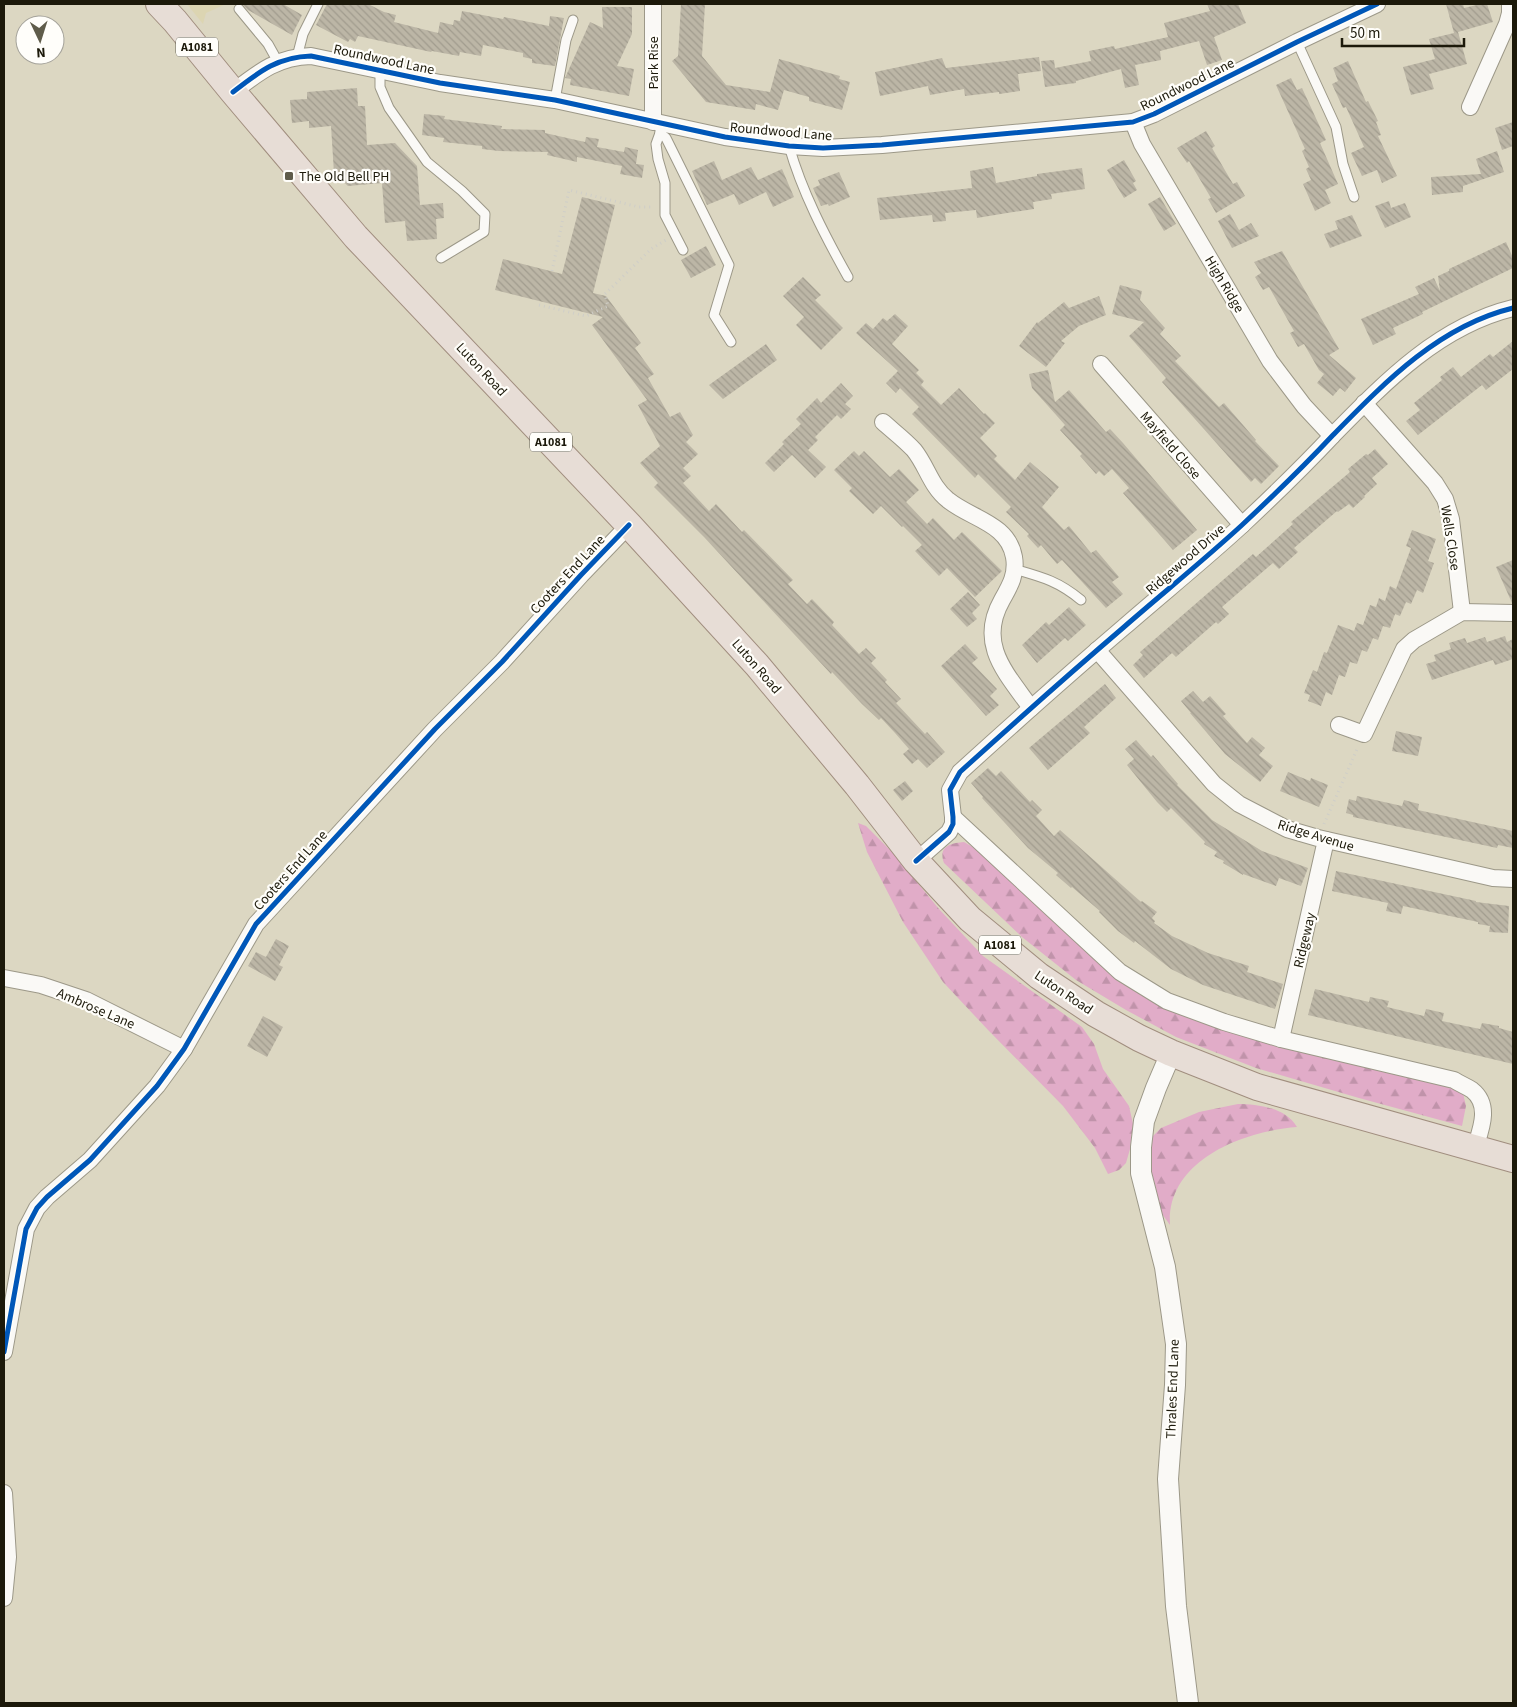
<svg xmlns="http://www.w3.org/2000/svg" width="1517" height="1707" font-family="'Source Sans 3',sans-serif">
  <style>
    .built { fill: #dcd5b2 }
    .forest { fill: url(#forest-firs) }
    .building { fill: url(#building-back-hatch) }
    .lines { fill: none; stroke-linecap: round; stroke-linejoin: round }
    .service-casing { stroke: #9c9888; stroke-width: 11 }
    .minor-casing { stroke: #9c9888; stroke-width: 18 }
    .tertiary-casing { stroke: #9c9888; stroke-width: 22 }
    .primary-casing { stroke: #a18e7f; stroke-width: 28 }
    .path { stroke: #cfcec8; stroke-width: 3; stroke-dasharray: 1 4; stroke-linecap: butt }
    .service { stroke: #faf9f6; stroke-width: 9 }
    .minor { stroke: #faf9f6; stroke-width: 16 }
    .tertiary { stroke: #faf9f6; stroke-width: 20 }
    .primary { stroke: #e7ddd6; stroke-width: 26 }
    .cycleway-casing { stroke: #fffefa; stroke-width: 8 }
    .cycleway { stroke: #0057b8; stroke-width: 5 }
    .poi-dot { fill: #5f5c4a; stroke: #fffefa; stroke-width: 2 }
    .labels { text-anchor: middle; stroke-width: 4.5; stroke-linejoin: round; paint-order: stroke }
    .shield { fill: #fffefa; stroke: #605e52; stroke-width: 1 }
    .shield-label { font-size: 12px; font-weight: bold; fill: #1c190a }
    .street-label { font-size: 14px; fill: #1c190a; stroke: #fffefa }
    .poi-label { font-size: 14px; fill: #1c190a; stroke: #fffefa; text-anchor: start }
  </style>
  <defs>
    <pattern id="forest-firs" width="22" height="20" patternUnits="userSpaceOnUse" patternTransform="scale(1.25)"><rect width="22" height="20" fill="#e1acc8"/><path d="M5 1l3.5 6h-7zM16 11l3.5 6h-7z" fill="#c093aa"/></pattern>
    <pattern id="building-back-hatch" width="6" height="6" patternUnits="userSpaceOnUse" patternTransform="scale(1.25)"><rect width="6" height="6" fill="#bcb6a6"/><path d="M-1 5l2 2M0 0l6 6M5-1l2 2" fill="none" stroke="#a19c8e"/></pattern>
  </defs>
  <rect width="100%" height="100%" fill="#dcd7c2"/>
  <polygon class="built" points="187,4 226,4 206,13 203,24"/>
  <g class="forest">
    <polygon points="858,823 866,826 892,852 939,909 983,956 1082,1027 1094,1044 1103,1069 1129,1106 1133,1124 1130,1149 1126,1163 1119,1170 1108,1174 1095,1148 1063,1106 989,1031 943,982 903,922 867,852"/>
    <path d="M964 842 992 858 1071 938 1120 978 1174 1009 1453 1085 1463 1093 1466 1106 1462 1126 1359 1098 1256 1068 1176 1037 1126 1010 1076 980 1022 937 944 863C938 847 950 843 964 842Z"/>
    <path d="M1238 1104C1258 1104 1286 1108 1297 1127 1244 1131 1166 1160 1170 1225L1157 1207 1147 1164 1152 1137 1161 1128 1173 1123 1199 1112Z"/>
  </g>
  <g class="building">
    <polygon points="242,4 283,4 302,15 292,35 248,10"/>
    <polygon points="327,4 368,4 384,12 396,15 394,22 438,33 440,22 453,25 454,20 460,21 462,11 503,19 504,17 549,26 550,16 564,18 555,66 532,63 532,59 523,57 523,53 483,45 481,56 460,52 459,56 432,51 431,52 358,36 355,42 350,39 348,42 316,25"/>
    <polygon points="681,4 705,4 702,56 726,85 770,92 779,59 840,76 839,79 850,82 842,110 809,101 809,97 784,90 778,110 756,104 755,110 706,102 672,61 678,56"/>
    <polygon points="1207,4 1238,4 1246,23 1214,37 1222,60 1207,65 1199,41 1160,51 1161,60 1135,65 1139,85 1125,88 1121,69 1076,81 1076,83 1045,87 1041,61 1054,60 1055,68 1091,61 1089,51 1114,46 1115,49 1168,37 1164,23 1210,11"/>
    <polygon points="1446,4 1463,4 1464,8 1481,4 1487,4 1493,22 1458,32 1467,64 1429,74 1434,89 1411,95 1403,67 1435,59 1429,39 1454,33"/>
    <polygon points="602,7 632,7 632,34 617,66 634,69 629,96 570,85 571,79 565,78 590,22 603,28"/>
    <polygon points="1039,57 1041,71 1018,74 1020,91 999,94 999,92 965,96 964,89 930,95 928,86 880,96 875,72 942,58 946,68"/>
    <polygon points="1348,61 1366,102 1368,101 1378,121 1376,122 1381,135 1378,136 1397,176 1382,183 1377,170 1362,176 1351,153 1364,147 1346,107 1343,108 1332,84 1338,81 1333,68"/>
    <polygon points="1291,78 1297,90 1302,88 1326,140 1320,143 1338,184 1325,190 1331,203 1315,211 1303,184 1311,180 1306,169 1309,167 1302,151 1305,149 1276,85"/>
    <polygon points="357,88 358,106 365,106 367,145 395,143 417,166 420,205 443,203 444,218 436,219 437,239 407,241 405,221 385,223 382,183 348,186 334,173 331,126 309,128 309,121 292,123 290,100 307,99 307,92"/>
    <polygon points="424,114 445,116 444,119 502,126 501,129 545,130 545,133 585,142 586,137 599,139 597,147 624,152 625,147 638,150 636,164 644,165 642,178 620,174 622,166 577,157 577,162 547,155 548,152 499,151 482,149 482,146 443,142 444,138 422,135"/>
    <polygon points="1513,122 1513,146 1502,150 1495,128"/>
    <polygon points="1206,131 1215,146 1212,148 1233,184 1237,182 1245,196 1216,213 1208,199 1211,198 1189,161 1187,163 1177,148"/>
    <polygon points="1497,151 1504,172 1463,186 1463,192 1432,195 1431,177 1481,174 1476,159"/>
    <polygon points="1124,160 1136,181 1133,183 1137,190 1124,198 1107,170"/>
    <polygon points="714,161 722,180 751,167 758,180 782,169 794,197 773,207 766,192 739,205 734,194 707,205 692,171"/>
    <polygon points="993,167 996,183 1037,176 1037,174 1082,168 1085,189 1051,194 1052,199 1033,202 1034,209 1007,213 977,218 976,210 945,213 946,221 933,222 932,215 880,220 877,198 972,188 970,171"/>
    <polygon points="839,172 850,197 829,206 828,204 821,206 813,188 820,185 818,180"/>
    <polygon points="582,197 615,205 593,293 606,296 641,343 635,348 654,374 648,378 670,417 680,412 693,435 686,442 698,454 683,468 691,476 683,483 709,511 716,504 742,532 744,530 793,580 788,584 807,604 812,599 834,622 832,625 859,654 866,648 876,658 871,663 887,680 885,682 901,699 896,703 925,734 927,732 945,752 927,768 918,759 912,764 903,754 909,749 895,733 881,718 879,720 862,704 832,672 831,674 704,537 654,487 658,483 640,463 660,446 638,405 647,400 592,325 603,317 495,290 503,259 562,274"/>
    <polygon points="1160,197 1176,224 1164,231 1148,204"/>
    <polygon points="1389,201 1391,208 1405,203 1411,217 1385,228 1375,206"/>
    <polygon points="1230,214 1239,230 1251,223 1259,236 1232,248 1218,221"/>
    <polygon points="1352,215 1362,236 1330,248 1324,234 1338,229 1335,221"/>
    <polygon points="1506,242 1513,258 1513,268 1422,312 1423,314 1393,328 1396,334 1373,345 1361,319 1419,294 1415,287 1434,278 1440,291 1438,276 1449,271 1449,269"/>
    <polygon points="706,246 716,265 691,278 681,260"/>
    <polygon points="1282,251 1339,349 1329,355 1356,378 1345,392 1340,388 1333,396 1317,383 1324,374 1319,370 1304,344 1298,347 1290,333 1294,331 1269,287 1263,290 1255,277 1261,273 1254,262"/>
    <polygon points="803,277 821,295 815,300 843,328 821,350 796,325 804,317 783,296"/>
    <polygon points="1120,285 1142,291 1140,300 1165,328 1160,334 1181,356 1175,361 1219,407 1224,403 1256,440 1255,441 1279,466 1261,484 1255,478 1251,482 1162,382 1166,378 1129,336 1144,322 1112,314"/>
    <polygon points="1099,296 1106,315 1079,326 1061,341 1065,343 1046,367 1019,346 1037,322 1038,323 1064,302 1069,308"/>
    <polygon points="895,314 908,326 892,344 919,370 916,373 924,381 921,385 941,405 959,388 984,414 985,413 995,423 980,438 997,456 994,459 1015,480 1030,462 1059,487 1042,507 1064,530 1069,526 1091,553 1096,550 1119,577 1112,582 1123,594 1106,608 1062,560 1057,564 1041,545 1038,548 1027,536 1029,534 1006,512 1011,507 978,474 975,478 912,414 919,407 900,388 896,393 886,383 898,371 856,333 866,323 873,329 883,318 887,321"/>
    <polygon points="1513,341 1513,369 1486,390 1482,385 1418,435 1406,421 1420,410 1414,403 1442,380 1440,377 1453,367 1461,377 1490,354 1493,357"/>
    <polygon points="766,344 777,360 723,399 709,385"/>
    <polygon points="1048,370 1055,402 1069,390 1106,432 1110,429 1123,443 1197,530 1173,550 1123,493 1129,488 1112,469 1104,476 1099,471 1096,474 1080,456 1082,454 1060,430 1065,425 1032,388 1029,374"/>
    <polygon points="841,383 853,396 845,404 851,409 841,419 837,415 815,437 818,440 808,450 826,467 815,478 792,455 774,472 765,463 784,444 782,442 801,424 796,419 817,398 821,403"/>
    <polygon points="1375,449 1388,464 1372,478 1377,484 1364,496 1365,497 1353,508 1349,504 1338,512 1337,511 1294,548 1298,552 1279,569 1273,563 1222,607 1229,614 1218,624 1216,622 1176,657 1172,653 1144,678 1133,665 1143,655 1140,652 1253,554 1256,557 1293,524 1291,522 1350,472 1348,469 1366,454 1368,455"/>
    <polygon points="854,451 859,456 864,451 890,477 899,469 919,490 906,502 927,524 933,518 954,540 962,532 1002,571 975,597 947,568 939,576 915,551 922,545 903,526 902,527 881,506 873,514 849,491 852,488 834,470"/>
    <polygon points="1412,530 1436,539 1428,561 1434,563 1423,593 1417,590 1411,604 1406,602 1400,616 1395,614 1390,628 1383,626 1378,640 1373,638 1367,652 1362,650 1357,664 1350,662 1345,677 1339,675 1332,695 1326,692 1321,706 1308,701 1310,695 1304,693 1313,670 1317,672 1324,652 1327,653 1338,625 1354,631 1357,623 1363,625 1370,605 1376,607 1379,598 1385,601 1390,586 1396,589 1411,548 1406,546"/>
    <polygon points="1513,560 1513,603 1512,603 1496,567"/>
    <polygon points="968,592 980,605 972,613 977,619 967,627 950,609"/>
    <polygon points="1069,607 1086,625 1068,641 1065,638 1037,663 1022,645 1046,622 1049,625"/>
    <polygon points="1505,636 1507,642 1513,639 1513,659 1495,665 1493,660 1432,680 1426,664 1436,661 1434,655 1451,649 1449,643 1465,638 1467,643 1485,637 1487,642"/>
    <polygon points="965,644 978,658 972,663 997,689 990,696 999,705 986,716 941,666"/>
    <polygon points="1105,684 1116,698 1084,727 1090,733 1048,770 1029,748"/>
    <polygon points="1193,691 1203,702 1210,696 1226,714 1223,716 1247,743 1252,737 1265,748 1259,755 1273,766 1260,782 1225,754 1190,713 1191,713 1181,701"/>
    <polygon points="1396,731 1422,737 1418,756 1392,751"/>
    <polygon points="1136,740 1151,757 1153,755 1178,784 1177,785 1212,820 1262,851 1308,868 1301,886 1279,878 1276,886 1243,874 1243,875 1223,863 1224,861 1214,856 1217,852 1204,844 1205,842 1171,808 1167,812 1157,802 1127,765 1134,759 1125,749"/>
    <polygon points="988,768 996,776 1001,771 1030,802 1032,800 1042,810 1036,816 1054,836 1060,830 1141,902 1142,901 1157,912 1152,918 1155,921 1154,923 1172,936 1208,953 1249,966 1247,972 1283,984 1275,1009 1203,985 1171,969 1135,941 1134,943 1118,931 1099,912 1100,911 1072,887 1071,888 1056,875 1058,873 1028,848 982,798 983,797 971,783"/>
    <polygon points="1288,772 1310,781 1311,778 1328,785 1319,807 1280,791"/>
    <polygon points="905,781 913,791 902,801 893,790"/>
    <polygon points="1357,796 1402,806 1404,800 1419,804 1418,810 1513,831 1513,848 1498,845 1497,848 1353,817 1353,815 1346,813 1349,799 1356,801"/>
    <polygon points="1336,871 1476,901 1476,902 1509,906 1508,933 1489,932 1490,926 1478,924 1478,922 1403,906 1401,914 1386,911 1388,903 1332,891"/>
    <polygon points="276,939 289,946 279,965 283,967 275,981 248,966 256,952 266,957"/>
    <polygon points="1315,989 1369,1002 1370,997 1389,1001 1387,1007 1424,1016 1426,1009 1444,1013 1442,1021 1480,1029 1482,1023 1499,1026 1499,1028 1513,1032 1513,1064 1308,1015"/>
    <polygon points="263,1016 283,1027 267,1057 247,1046"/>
  </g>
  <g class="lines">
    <defs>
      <g id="service">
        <polyline points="239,9 268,44 278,62"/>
        <polyline points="1297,42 1336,127 1343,164 1354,197"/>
        <polyline points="297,57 303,34 318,4"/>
        <polyline points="380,70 380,87 389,108 427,162 462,191 485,214 484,232 441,258"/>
        <polyline points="555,100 566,40 573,20"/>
        <polyline points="660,123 660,133 666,138 729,265 714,315 731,342"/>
        <polyline points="660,133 656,144 658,159 665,183 665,215 683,250"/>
        <path d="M789 146C802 192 825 236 848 277"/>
        <path d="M1014 569C1042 577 1058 581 1081 600"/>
      </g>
      <g id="minor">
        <polyline points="653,4 653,122"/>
        <path d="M233 92C259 72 277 57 311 56L440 83 555 100 725 137 789 146 823 148 882 145 1133 122 1154 114 1297 42 1377 4"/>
        <polyline points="1470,107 1507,24 1510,13 1510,4"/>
        <polyline points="1133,122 1142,144 1270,361 1304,406 1332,436"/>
        <polyline points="1101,364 1242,525"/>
        <polyline points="1364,403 1435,483 1445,499 1451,519 1462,612"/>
        <path d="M883 422C893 431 905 440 914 450 927 466 931 487 948 500 971 519 1008 523 1014 557 1017 574 1010 586 1002 600 977 644 1006 673 1031 708"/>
        <polyline points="1097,650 1214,784 1239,804 1287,829 1318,838 1493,878 1513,879"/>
        <polyline points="1339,725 1364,734 1404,649 1414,640 1462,612 1513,613"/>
        <path d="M953 817 1120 972 1167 1001 1224 1022 1281 1039 1454 1080C1460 1084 1466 1086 1472 1090 1491 1105 1481 1129 1475 1148"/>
        <path d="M916 861 949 832 953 824V817L950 790 960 772C1014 723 1069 674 1124 627 1163 593 1204 560 1242 525 1273 496 1304 466 1333 435 1385 382 1439 326 1513 308"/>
        <polyline points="4,978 41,985 86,1000 184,1049"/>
        <polyline points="1281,1039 1326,840"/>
        <polyline points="4,1352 26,1229 37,1208 47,1197 90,1160 157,1086 184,1049 256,924 268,911 435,729 502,662 581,575 629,525"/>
        <polyline points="4,1493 8,1557 4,1598"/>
      </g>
      <polyline id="tertiary" points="1171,1053 1156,1088 1144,1121 1141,1147 1141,1173 1165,1267 1176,1344 1175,1385 1168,1479 1176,1606 1188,1703"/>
      <polyline id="primary" points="159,4 175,21 233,92 356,237 629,525 757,665 857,785 916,861 970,919 1039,976 1096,1014 1139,1038 1171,1053 1257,1087 1513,1159"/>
    </defs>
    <use href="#service" class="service-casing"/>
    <use href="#minor" class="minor-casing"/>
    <use href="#tertiary" class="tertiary-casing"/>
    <use href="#primary" class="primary-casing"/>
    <g class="path">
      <polyline points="552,271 569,190 639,207 654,207"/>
      <polyline points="539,305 586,316 608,306 605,294 651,249 666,240"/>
      <polyline points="1324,824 1358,747"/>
    </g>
    <use href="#service" class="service"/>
    <use href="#minor" class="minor"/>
    <use href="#tertiary" class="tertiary"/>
    <use href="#primary" class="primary"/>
    <defs>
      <g id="cycleway">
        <path d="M233 92C259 72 277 57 311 56L440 83 555 100 725 137 789 146 823 148 882 145 1133 122 1154 114 1297 42 1377 4"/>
        <path d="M916 861 949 832 953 824V817L950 790 960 772C1014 723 1069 674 1124 627 1163 593 1204 560 1242 525 1273 496 1304 466 1333 435 1385 382 1439 326 1513 308"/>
        <polyline points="4,1352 26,1229 37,1208 47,1197 90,1160 157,1086 184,1049 256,924 268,911 435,729 502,662 581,575 629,525"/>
      </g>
    </defs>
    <use href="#cycleway" class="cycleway-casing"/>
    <use href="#cycleway" class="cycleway"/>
  </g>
  <rect class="poi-dot" x="284" y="171" width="10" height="10" rx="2.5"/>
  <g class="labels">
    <g class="shield">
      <rect x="176" y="37.5" width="42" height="19" rx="4"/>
      <rect x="530" y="432.5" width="42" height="19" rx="4"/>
      <rect x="979" y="935.5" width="42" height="19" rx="4"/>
    </g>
    <g class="shield-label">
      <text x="197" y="51">A1081</text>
      <text x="551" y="446">A1081</text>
      <text x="1000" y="949">A1081</text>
    </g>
    <g class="street-label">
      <text transform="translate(384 59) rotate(12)" y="5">Roundwood Lane</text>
      <text transform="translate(653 63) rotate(-90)" y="5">Park Rise</text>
      <text transform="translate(1187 84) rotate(-26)" y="5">Roundwood Lane</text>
      <text transform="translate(781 131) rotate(5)" y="5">Roundwood Lane</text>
      <text transform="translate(1225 284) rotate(59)" y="5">High Ridge</text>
      <text transform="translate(482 369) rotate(47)" y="5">Luton Road</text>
      <text transform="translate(1171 445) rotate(49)" y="5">Mayfield Close</text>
      <text transform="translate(1451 538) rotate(81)" y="5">Wells Close</text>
      <text transform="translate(1185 559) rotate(-41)" y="5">Ridgewood Drive</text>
      <text transform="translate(567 574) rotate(-47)" y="5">Cooters End Lane</text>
      <text transform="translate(757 666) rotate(49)" y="5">Luton Road</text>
      <text transform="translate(1316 835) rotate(17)" y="5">Ridge Avenue</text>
      <text transform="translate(290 870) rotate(-48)" y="5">Cooters End Lane</text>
      <text transform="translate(1304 940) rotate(-77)" y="5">Ridgeway</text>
      <text transform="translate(1064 992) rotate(34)" y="5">Luton Road</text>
      <text transform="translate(96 1008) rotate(23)" y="5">Ambrose Lane</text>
      <text transform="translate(1172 1389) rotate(-88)" y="5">Thrales End Lane</text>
    </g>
    <g class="poi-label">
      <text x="299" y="181">The Old Bell PH</text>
    </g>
  </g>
  <rect width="1517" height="1707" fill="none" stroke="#1c190a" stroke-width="10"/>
  <g transform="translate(40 40) rotate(176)"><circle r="24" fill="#fffefa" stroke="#a4a29a"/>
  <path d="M0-4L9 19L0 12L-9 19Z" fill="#5f5c4a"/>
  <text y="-8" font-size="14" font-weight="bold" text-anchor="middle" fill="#1c190a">N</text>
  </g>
  <path d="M1342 38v8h122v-8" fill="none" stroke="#1c190a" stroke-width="2.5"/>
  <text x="1350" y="38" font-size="15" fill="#1c190a" stroke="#fffefa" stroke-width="4" paint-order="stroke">50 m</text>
</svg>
